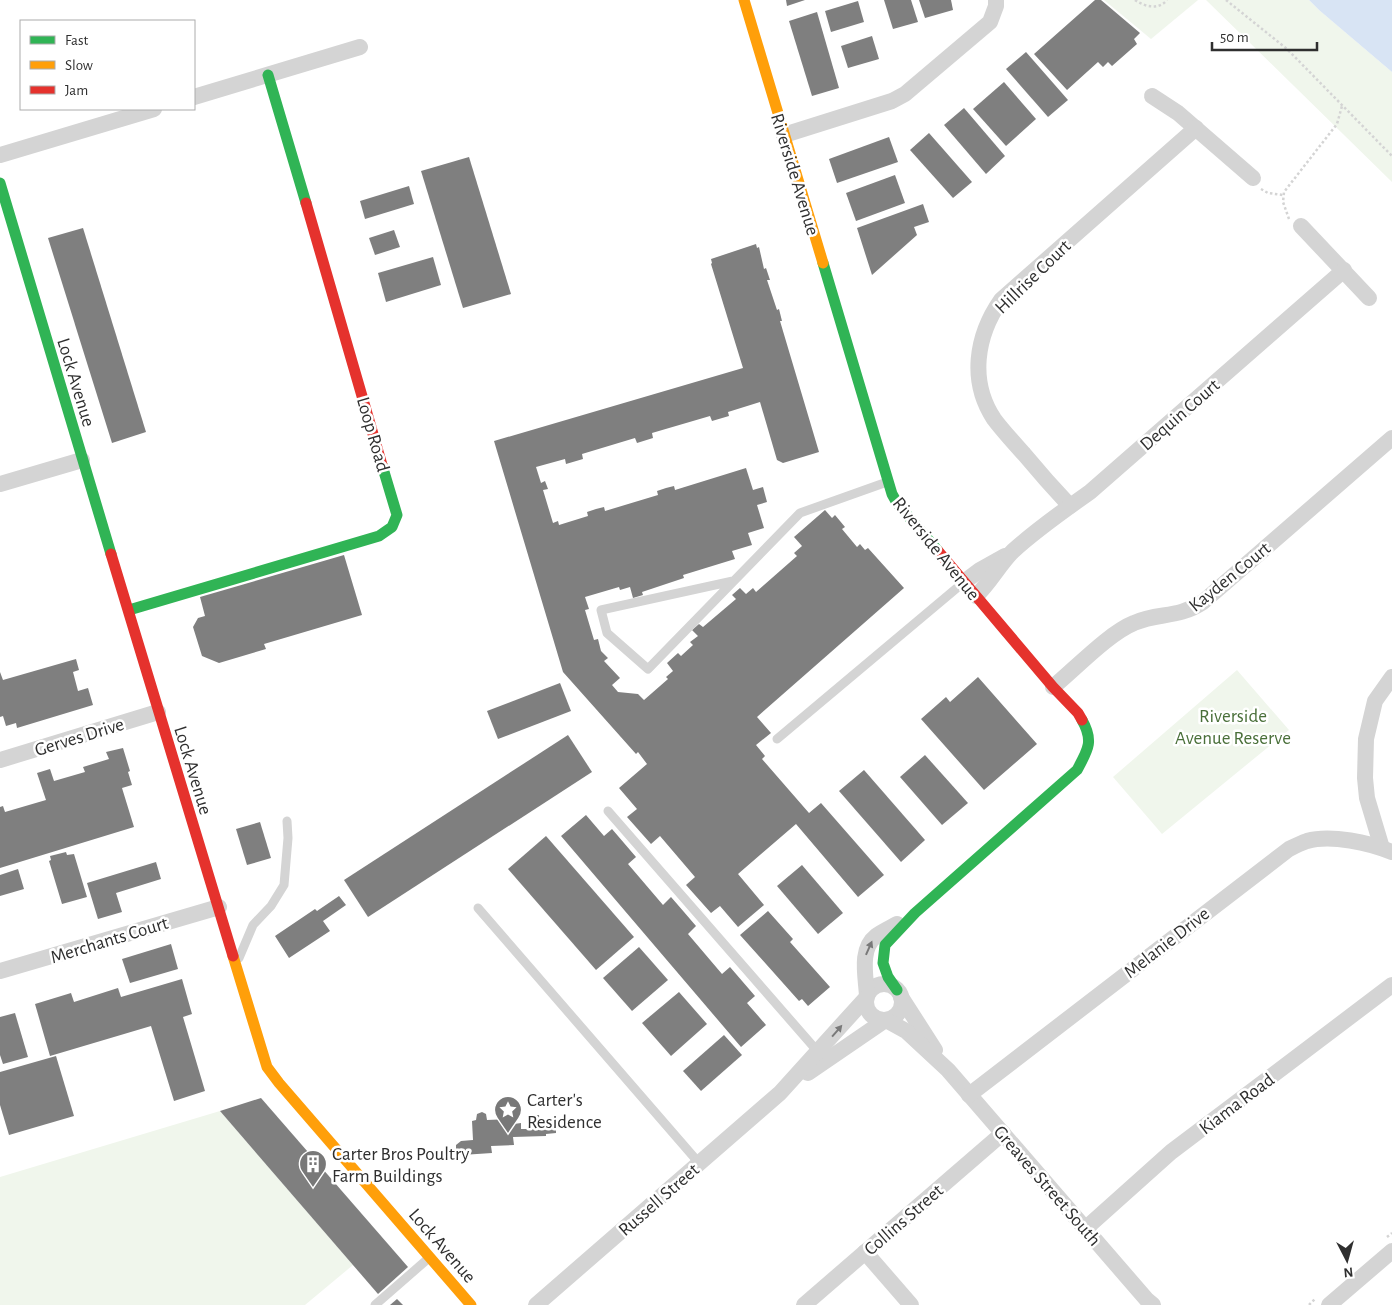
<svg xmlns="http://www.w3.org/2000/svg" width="1392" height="1305" font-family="'Alegreya Sans',sans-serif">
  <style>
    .green { fill: #f0f6ec }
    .water { fill: #d8e4f4 }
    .building { fill: #7f7f7f }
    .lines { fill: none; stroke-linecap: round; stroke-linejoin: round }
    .path { stroke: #d4d4d4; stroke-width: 2.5; stroke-dasharray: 2.5 2.5; stroke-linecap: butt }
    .lane { stroke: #d4d4d4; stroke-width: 9 }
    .street { stroke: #d4d4d4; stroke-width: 16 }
    .fast { stroke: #30b455; stroke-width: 11 }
    .slow { stroke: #ff9f0a; stroke-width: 11 }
    .jam { stroke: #e5322d; stroke-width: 11 }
    .oneway { fill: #797979 }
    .labels { text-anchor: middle; stroke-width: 5; stroke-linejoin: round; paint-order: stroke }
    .street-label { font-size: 19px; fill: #2f2f2f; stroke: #fff }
    .park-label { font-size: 19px; fill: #496f39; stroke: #fff }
    .poi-label { font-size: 19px; fill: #2f2f2f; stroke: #fff; text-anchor: start }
  </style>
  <rect width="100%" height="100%" fill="#fff"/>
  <g class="green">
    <polygon points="1104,0 1198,0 1151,39"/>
    <polygon points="1206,0 1309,0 1319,10 1392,72 1392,182"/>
    <polygon points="1237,670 1289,730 1162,834 1113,777"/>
    <polygon points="220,1111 353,1265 305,1305 0,1305 0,1177"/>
  </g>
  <polygon class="water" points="1309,0 1392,0 1392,72 1319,10"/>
  <g class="building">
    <polygon points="786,0 805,0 787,6"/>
    <polygon points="884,0 911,0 918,22 893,29"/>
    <polygon points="919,0 951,0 953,10 925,18"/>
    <polygon points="1095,0 1101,0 1140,33 1134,39 1137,44 1112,66 1108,62 1103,67 1098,62 1067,90 1034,54"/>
    <polygon points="858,1 864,22 831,32 825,11"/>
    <polygon points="817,12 839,88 812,96 789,21"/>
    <polygon points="872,36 879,59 848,68 841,46"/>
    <polygon points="1026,52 1068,100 1048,117 1006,69"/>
    <polygon points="1004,82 1036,119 1006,146 973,109"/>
    <polygon points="964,108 1005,156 986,174 944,125"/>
    <polygon points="929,133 972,182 953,198 910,150"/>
    <polygon points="889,137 898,162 837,183 829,159"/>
    <polygon points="469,157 511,294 463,308 421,171"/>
    <polygon points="895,175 905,203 856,221 846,193"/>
    <polygon points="409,186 414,204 365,219 360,201"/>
    <polygon points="923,204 929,222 914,227 917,235 872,275 857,228"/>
    <polygon points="83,228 146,432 112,443 48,238"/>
    <polygon points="394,230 400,247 375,255 369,238"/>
    <polygon points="756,244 757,248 759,247 764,269 766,268 770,280 767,280 777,310 779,309 782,321 780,321 819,452 783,463 777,460 760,402 728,412 729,416 712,421 710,416 652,433 653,438 637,443 635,438 582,454 583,459 566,464 565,459 536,467 541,483 545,481 548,489 543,490 553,523 558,521 559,525 588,516 587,512 596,509 604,507 605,511 658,495 657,491 666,488 674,486 675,490 746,468 753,490 763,487 767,502 757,505 764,528 748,533 752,545 732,551 735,559 683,575 684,578 642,592 643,595 633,598 630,587 620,590 619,587 585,597 589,609 585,610 594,640 598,639 601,651 608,658 604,661 620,678 612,685 618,692 638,694 644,700 668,679 666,677 673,671 667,663 678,653 681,656 693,645 690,642 698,636 692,630 699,624 703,627 736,599 732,595 740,588 746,594 753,588 756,592 797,556 794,553 802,546 794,537 825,510 832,518 835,515 845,527 842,529 857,547 860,544 865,550 868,548 904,588 757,717 771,733 756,745 765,756 762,759 809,813 821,803 884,875 858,897 796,824 738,874 764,905 738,927 720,906 711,913 686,885 695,877 660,836 651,844 627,817 637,809 619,788 647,764 638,752 636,754 563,672 494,441 743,368 711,264 712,263 711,259"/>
    <polygon points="433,257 441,285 386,302 378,273"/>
    <polygon points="344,555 362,615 264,644 266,649 219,663 202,656 193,627 198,618 205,616 200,597"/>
    <polygon points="76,659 79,670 73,672 78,691 88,688 93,705 17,728 16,723 6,726 3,716 0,717 0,672 3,680"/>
    <polygon points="978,677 1037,744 984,790 921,719 946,697 950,702"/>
    <polygon points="560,683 571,711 498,739 487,711"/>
    <polygon points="568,735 592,772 368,917 344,880"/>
    <polygon points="123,748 130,771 128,772 132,785 122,788 134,827 0,868 0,807 3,806 5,812 46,800 37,773 50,769 54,781 85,772 83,767 109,759 106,752"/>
    <polygon points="925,755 968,803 942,825 900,777"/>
    <polygon points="864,770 925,840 901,862 839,791"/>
    <polygon points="586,815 604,836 612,829 636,857 628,864 663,905 671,897 684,912 696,926 688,934 722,974 730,967 755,996 747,1003 766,1025 741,1047 561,836"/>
    <polygon points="260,822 271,858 247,865 236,829"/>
    <polygon points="546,836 634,937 596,970 508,869"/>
    <polygon points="66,852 67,855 74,854 87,897 62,904 49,861 51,860 50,856"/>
    <polygon points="156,862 161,879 116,893 122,912 98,919 87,883"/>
    <polygon points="802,865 843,913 818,934 777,886"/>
    <polygon points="18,869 24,889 0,896 0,875"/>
    <polygon points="339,896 346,905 323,921 330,931 289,958 275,936 315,909 317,911"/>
    <polygon points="768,911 793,939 790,942 830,987 808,1006 802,999 799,1001 740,935"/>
    <polygon points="171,944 178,969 130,983 122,959"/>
    <polygon points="639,947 668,980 632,1011 603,978"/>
    <polygon points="182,979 192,1014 183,1017 205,1091 174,1101 151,1026 50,1056 35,1004 71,993 74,1002 118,988 121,997"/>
    <polygon points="679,992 707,1024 671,1056 642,1023"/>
    <polygon points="15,1013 28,1057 3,1064 0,1055 0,1017"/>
    <polygon points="724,1035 742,1055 701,1091 683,1071"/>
    <polygon points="56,1056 74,1116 9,1135 0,1105 0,1072"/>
    <polygon points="261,1098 408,1267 378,1294 220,1111"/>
    <polygon points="482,1112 486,1114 487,1120 513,1119 514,1124 521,1123 521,1129 533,1129 533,1115 539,1115 540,1128 556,1128 556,1133 546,1134 546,1136 513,1137 514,1145 491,1146 492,1153 462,1155 456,1150 456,1145 461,1141 473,1140 472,1121 476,1120 477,1114"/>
    <polygon points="397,1299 403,1305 390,1305"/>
  </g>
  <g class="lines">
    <g class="path">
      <path d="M1135 0C1145 7 1159 10 1167 0"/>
      <polyline points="1226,0 1287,49 1392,156"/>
      <polyline points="1261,189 1268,193 1283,195"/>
      <polyline points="1289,219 1283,202 1284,192 1337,124 1342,106"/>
      <polyline points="1387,1237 1392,1233"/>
      <polyline points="1309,1305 1315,1299"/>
    </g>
    <g class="lane">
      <polyline points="733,581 601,610 607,633 648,669 800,513 887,482"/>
      <polyline points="777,739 964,582"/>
      <polyline points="608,811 819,1053"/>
      <polyline points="478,908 699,1163"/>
      <polyline points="239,958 253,925 271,906 284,885 288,838 287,821"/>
      <polyline points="375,1305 430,1257"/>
    </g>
    <g class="street">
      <polyline points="1152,96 1178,113 1253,178"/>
      <polyline points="194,97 360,47"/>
      <polyline points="784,135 892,101 905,94 990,22 996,6 996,0"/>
      <polyline points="0,155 154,109"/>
      <polyline points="1301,226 1369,298"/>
      <polyline points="0,484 82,460"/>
      <path d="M1070 506C1054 489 1039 472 1024 454 1014 443 1003 431 994 419 969 381 976 336 1001 300L1196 128"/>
      <polyline points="964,582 980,570 1005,556"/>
      <path d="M976 596C990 583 999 565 1013 551 1037 529 1063 511 1090 492L1344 270"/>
      <path d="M1053 687C1075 669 1109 633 1134 623 1159 612 1177 619 1203 602L1392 438"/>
      <polyline points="0,760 158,712"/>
      <polyline points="1382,848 1367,798 1365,778 1366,739 1375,701 1392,677"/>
      <polyline points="0,971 219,907"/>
      <circle cx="884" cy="1002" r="18"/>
      <path d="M867 996C866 977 859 949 876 936 883 931 890 928 897 924"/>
      <polyline points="901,997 935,1050"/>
      <polyline points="886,1020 906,1031 948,1070 1147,1300 1153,1305"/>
      <polyline points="808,1073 884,1021"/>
      <path d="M969 1095 1289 849C1295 846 1301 843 1307 841 1331 834 1370 843 1392 852"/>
      <polyline points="1085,1229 1171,1152 1392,985"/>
      <polyline points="865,1252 911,1305"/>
      <polyline points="536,1305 780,1093 866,998"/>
      <polyline points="804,1305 1003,1133"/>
      <polyline points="1329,1305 1392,1251"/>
    </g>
    <g class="fast">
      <polyline points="268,75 306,203"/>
      <polyline points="0,183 111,554"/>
      <polyline points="823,263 892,494 897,503 938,551"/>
      <polyline points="129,610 379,536 392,527 397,515 382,465"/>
      <path d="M897 990 888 977 883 963 885 945 915 913 1077 770C1088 750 1094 741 1082 720"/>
    </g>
    <g class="slow">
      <polyline points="744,0 823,263"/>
      <polyline points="233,956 267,1067 279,1083 471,1305"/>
    </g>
    <g class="jam">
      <polyline points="306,203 382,465"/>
      <polyline points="938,551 1053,687 1078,713 1082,720"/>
      <polyline points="111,554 233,956"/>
    </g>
  </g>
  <defs><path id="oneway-solid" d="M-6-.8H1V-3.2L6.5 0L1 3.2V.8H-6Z" transform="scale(1.25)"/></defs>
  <g class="oneway">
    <use href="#oneway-solid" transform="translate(869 948) rotate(-66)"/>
    <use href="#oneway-solid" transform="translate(837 1031) rotate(-49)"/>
  </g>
  <defs>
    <symbol id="sight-pin" viewBox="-11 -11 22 30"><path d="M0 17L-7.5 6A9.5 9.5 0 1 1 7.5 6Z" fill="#787878" stroke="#fff"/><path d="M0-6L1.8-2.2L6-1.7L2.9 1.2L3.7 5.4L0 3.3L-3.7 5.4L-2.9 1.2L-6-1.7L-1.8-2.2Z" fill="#fff"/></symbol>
    <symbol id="building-pin" viewBox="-11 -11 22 30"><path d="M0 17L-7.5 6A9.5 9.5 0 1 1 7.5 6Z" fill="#787878" stroke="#fff"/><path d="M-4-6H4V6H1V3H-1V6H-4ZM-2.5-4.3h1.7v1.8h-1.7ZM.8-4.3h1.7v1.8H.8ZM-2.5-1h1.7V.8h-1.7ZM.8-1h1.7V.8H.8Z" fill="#fff"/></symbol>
  </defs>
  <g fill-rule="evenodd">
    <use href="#sight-pin" x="492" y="1094" width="32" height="43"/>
    <use href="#building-pin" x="297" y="1148" width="32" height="43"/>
  </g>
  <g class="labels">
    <g class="street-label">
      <text transform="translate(796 174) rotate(73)" y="7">Riverside Avenue</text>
      <text transform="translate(1032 276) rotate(-44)" y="7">Hillrise Court</text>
      <text transform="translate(77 382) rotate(73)" y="7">Lock Avenue</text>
      <text transform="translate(1179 414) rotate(-41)" y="7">Dequin Court</text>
      <text transform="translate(374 434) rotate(74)" y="7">Loop Road</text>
      <text transform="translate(937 548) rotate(51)" y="7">Riverside Avenue</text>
      <text transform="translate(1229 576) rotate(-39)" y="7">Kayden Court</text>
      <text transform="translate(79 736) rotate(-17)" y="7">Gerves Drive</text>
      <text transform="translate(194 770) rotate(73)" y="7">Lock Avenue</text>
      <text transform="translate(109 939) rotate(-17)" y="7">Merchants Court</text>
      <text transform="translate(1166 942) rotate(-38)" y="7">Melanie Drive</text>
      <text transform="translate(1236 1103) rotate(-37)" y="7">Kiama Road</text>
      <text transform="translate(1048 1185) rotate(49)" y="7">Greaves Street South</text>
      <text transform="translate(658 1199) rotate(-41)" y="7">Russell Street</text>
      <text transform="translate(903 1219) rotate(-41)" y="7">Collins Street</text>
      <text transform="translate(443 1245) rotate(49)" y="7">Lock Avenue</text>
    </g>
    <g class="park-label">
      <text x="1233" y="722">Riverside<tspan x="1233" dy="22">Avenue Reserve</tspan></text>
    </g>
    <g class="poi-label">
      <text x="527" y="1106">Carter's<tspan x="527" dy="22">Residence</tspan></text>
      <text x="332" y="1160">Carter Bros Poultry<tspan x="332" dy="22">Farm Buildings</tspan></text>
    </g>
  </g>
  <rect x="20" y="20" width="175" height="90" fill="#ffffff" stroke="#acacac"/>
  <rect x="30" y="36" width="25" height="8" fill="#30b455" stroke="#acacac"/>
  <text x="65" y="45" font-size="15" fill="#2f2f2f">Fast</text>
  <rect x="30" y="61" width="25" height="8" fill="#ff9f0a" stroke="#acacac"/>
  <text x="65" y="70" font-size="15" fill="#2f2f2f">Slow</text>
  <rect x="30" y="86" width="25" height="8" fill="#e5322d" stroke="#acacac"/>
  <text x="65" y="95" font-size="15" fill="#2f2f2f">Jam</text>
  <g transform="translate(1347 1260) rotate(174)" stroke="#ffffff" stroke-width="4" paint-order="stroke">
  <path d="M0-4L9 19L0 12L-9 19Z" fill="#2f2f2f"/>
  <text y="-8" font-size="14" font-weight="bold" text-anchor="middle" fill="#2f2f2f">N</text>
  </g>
  <path d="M1212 42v8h105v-8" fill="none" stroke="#2f2f2f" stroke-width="2.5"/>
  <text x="1220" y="42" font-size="15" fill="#2f2f2f" stroke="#ffffff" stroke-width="4" paint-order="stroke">50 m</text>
</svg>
